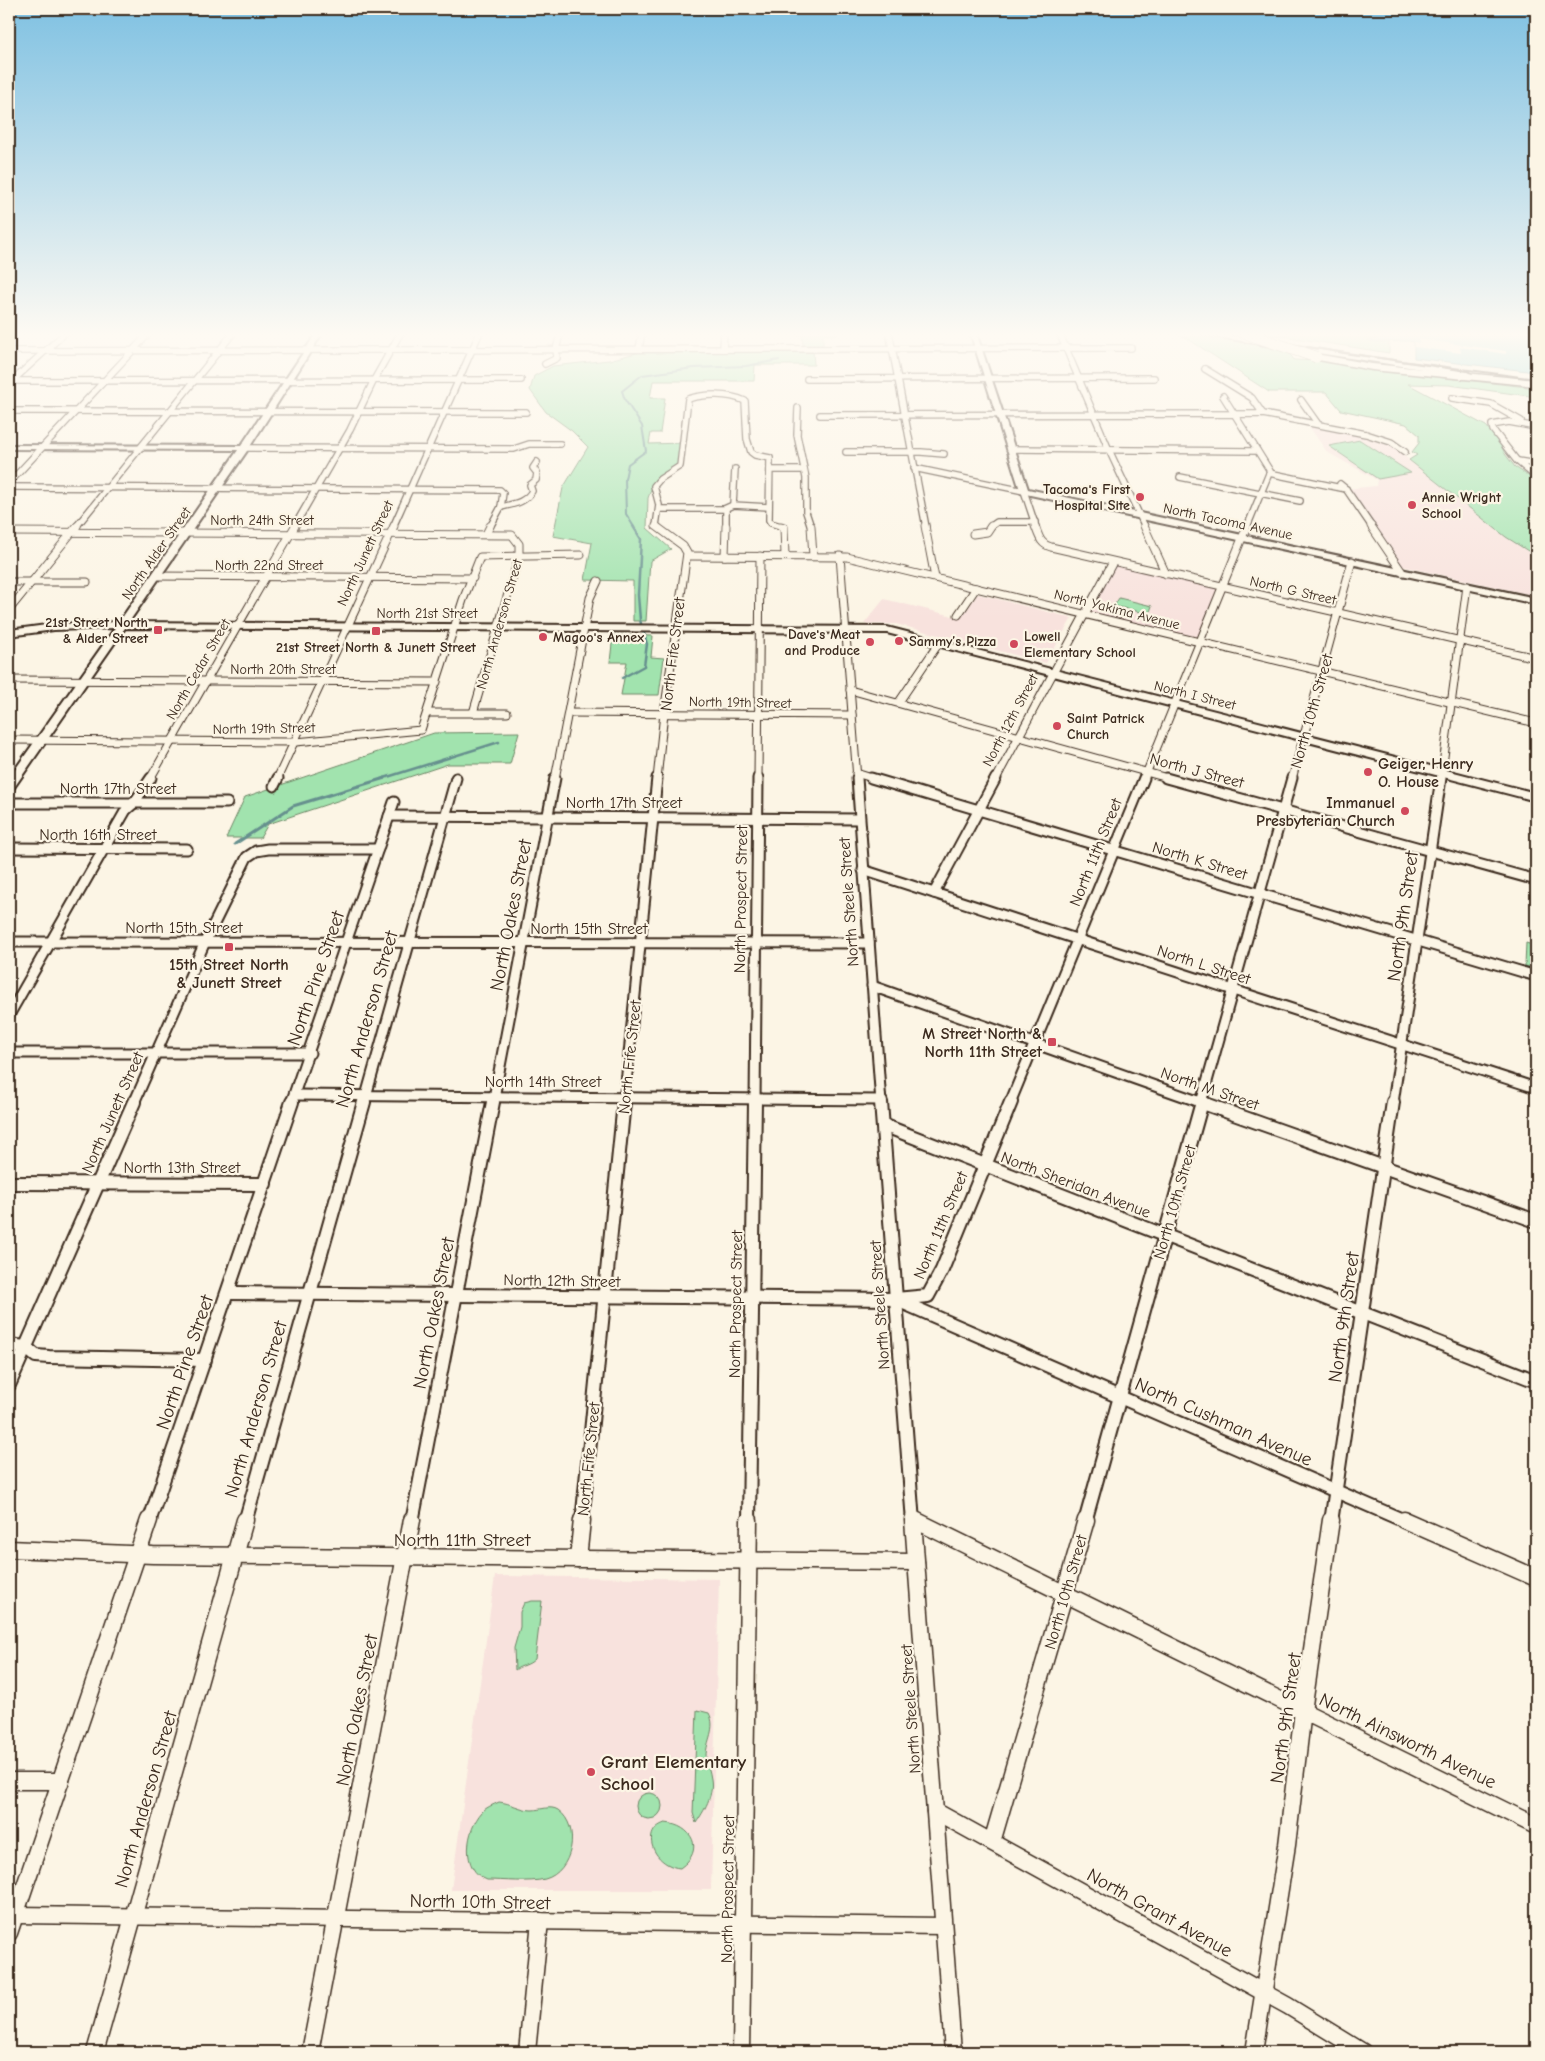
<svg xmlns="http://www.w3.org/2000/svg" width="1545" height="2061" font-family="'Comic Neue',sans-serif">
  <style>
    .built { fill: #f8e2dd }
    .green { fill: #a1e3ae; stroke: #6e8666 }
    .water { fill: #83d4d9; stroke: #66908e }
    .pier { fill: #fcf5e5 }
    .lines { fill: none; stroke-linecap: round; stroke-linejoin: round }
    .stream-far2 { stroke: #66908e; stroke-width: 2 }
    .stream-far1 { stroke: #66908e; stroke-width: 2.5 }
    .stream { stroke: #66908e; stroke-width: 3 }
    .street-far4-casing { stroke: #3b2a1e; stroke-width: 8 }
    .street-far3-casing { stroke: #3b2a1e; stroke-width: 9 }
    .street-far2-casing { stroke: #3b2a1e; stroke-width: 13 }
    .street-far1-casing { stroke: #3b2a1e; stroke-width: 16 }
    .street-casing { stroke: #3b2a1e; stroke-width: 19 }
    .secondary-casing { stroke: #3b2a1e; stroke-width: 4 }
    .highway-casing { stroke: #3b2a1e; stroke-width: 3 }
    .street-far4 { stroke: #fcf5e5; stroke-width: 5.5 }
    .street-far3 { stroke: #fcf5e5; stroke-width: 7 }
    .street-far2 { stroke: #fcf5e5; stroke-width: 9 }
    .street-far1 { stroke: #fcf5e5; stroke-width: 12 }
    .street { stroke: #fcf5e5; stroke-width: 16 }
    .secondary { fill: #fcf5e5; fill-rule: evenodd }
    .highway { fill: #fcf5e5; fill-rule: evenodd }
    .rail { stroke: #3b2a1e; stroke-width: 2 }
    .highway-bridge-casing { stroke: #3b2a1e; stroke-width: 12; stroke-linecap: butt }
    .highway-bridge { stroke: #fcf5e5; stroke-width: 11 }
    .poi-dot { fill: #d1495b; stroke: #fcf5e5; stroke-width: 2 }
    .labels { text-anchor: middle; stroke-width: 4.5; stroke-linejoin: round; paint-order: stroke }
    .far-poi-label { font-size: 14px; font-weight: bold; fill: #3b2a1e; stroke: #fcf5e5; text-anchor: start }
    .far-street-label { font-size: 14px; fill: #3b2a1e; stroke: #fcf5e5 }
    .street-label { font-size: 16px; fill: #3b2a1e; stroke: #fcf5e5 }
    .poi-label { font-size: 16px; font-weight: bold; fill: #3b2a1e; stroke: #fcf5e5; text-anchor: end }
    .near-street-label { font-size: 19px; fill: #3b2a1e; stroke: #fcf5e5 }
    .near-poi-label { font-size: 19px; font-weight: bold; fill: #3b2a1e; stroke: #fcf5e5; text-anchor: start }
  </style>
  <rect width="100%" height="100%" fill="#fcf5e5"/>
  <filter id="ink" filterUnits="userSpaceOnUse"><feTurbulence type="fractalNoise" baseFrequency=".02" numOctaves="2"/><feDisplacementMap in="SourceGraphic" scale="10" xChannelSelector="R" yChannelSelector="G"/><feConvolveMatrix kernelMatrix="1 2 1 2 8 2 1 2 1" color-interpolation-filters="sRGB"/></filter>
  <g filter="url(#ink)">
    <g class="built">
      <polygon points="1308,425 1361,434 1393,447 1506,537 1536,556 1536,596 1397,565 1346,489 1376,486 1377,480 1327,452"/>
      <polygon points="1113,562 1223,587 1200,642 1085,614"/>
      <polygon points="978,594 1072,618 1046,663 896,624 864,624 884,599 961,618"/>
      <polygon points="495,1576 719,1579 711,1890 451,1890"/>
    </g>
    <g class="green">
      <polygon points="785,332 837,332 837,335 823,335 823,345 803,345 802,335 785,335"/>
      <path d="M1170 332C1211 332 1250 343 1289 353L1294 360 1322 361 1373 370 1536 388V397L1449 385 1408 384 1486 426 1499 441 1505 454 1515 467 1536 481V556L1506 537 1409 460 1417 455 1412 452 1419 443V435L1406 424 1341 410 1326 392H1269L1185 337Z"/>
      <polygon points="1257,332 1367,332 1389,336 1389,353"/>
      <polygon points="644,351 813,351 814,365 755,365 754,381 653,381 650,398 665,398 660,433 651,433 649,444 683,443 681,464 655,479 648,498 647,528 671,549 650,561 646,621 633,621 633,581 585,580 592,543 553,536 563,488 588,447 572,431 546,412 530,390 534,376 553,366 609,360"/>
      <polygon points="1360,440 1411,473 1378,479 1329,446"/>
      <polygon points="1119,598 1152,606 1149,614 1114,606"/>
      <polygon points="613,635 653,636 651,657 664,658 659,695 621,695 627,662 610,662"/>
      <polygon points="519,732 510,764 448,764 268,824 260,838 226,838 245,797 434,733"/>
      <polygon points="1526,943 1536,946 1536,969 1525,966"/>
      <path d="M532 1601H542L535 1659C528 1666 521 1665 515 1670L514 1648 520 1627V1612L524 1603Z"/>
      <path d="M697 1710 709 1713C717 1728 706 1741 706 1756 707 1764 710 1771 711 1779 714 1795 704 1811 696 1823L693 1813Z"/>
      <circle cx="649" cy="1806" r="13"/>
      <path d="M499 1802C511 1803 521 1810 532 1810 541 1810 550 1805 558 1810 582 1827 572 1872 545 1879 530 1883 503 1880 487 1880 460 1870 466 1830 482 1812 486 1807 493 1805 499 1802Z"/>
      <path d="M665 1823C692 1825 706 1850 680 1868 654 1866 639 1831 665 1823Z"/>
    </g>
    <path class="water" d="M1354 332H1536V372L1414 358V342C1400 339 1377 345 1368 340H1374L1377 337Z"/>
    <polygon class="pier" points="1419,339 1506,351 1506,354 1460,347 1461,353 1414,347 1414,342 1419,343"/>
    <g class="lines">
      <polyline class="stream-far2" points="634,527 626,514 625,479 628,464 646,451 642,426 625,400 622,391 642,375 694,368 746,366 779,360"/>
      <g class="stream-far1">
        <polyline points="622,678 644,666 647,644 640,620 638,595 641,539 633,526"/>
        <polyline points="381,779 499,742"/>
      </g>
      <polyline class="stream" points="235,844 293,806 385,778"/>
      <defs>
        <g id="street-far4">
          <polyline points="889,332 926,527"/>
          <polyline points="1059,332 1109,450 1145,527"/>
          <polyline points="639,349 642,332"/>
          <polyline points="723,349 724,332"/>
          <polyline points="9,351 1131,348"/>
          <polyline points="545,364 557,358 556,349 560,335"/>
          <polyline points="1205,369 1252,398 1263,414"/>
          <polyline points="807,379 1154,378"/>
          <polyline points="9,381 521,380"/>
          <polyline points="10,383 66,332"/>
          <polyline points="1223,396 1270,471 1247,527"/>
          <polyline points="1452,398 1491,404 1521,421"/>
          <polyline points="1301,400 1318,424"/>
          <polyline points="798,408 797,435 806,478 806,512 811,527"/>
          <polyline points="9,411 526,412"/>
          <polyline points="820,415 1263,414 1366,434 1391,442 1405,452"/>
          <polyline points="1536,427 1509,422 1492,425 1493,430 1517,461 1536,477"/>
          <polyline points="245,448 514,449 529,444 560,444"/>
          <polyline points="1010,449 1257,451"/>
          <polyline points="846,452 921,452 944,454"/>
          <polyline points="1518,461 1536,464"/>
          <polyline points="914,468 1024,491 1036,527"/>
          <polyline points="770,470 803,470"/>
          <polyline points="1269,473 1346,489"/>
          <polyline points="1180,477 1300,501"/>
          <polyline points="9,483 150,332"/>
          <polyline points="1340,484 1346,489 1372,527"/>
          <polyline points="9,487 500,490 503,493 501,507 490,527"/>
          <polyline points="733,505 735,469"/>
          <path d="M501 507C513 504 525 503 532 491L530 485 536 480 537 473 533 468 537 462"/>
          <polyline points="659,509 724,509 733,505 769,507"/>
          <polyline points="76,527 234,332"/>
          <polyline points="294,527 350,430 374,380 401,332"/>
          <polyline points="393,527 480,332"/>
          <path d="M658 527 656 526 659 505 654 486 660 479 680 466 688 399C705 394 728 393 745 401L747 439 751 452 755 455 770 458 769 520 771 523 784 527"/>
          <polyline points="726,527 726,509"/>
          <polyline points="990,527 997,522 1035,522"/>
        </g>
        <g id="street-far3">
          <polyline points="656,526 683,546 687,553 664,713 657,779"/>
          <polyline points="781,526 784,527 785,556"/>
          <polyline points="811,526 813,556"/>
          <polyline points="925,526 935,578"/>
          <path d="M1035 526C1039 536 1040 544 1051 547L1536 658"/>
          <polyline points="1144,526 1166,574"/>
          <polyline points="1371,526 1402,572"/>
          <polyline points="9,532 512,535 519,544 519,556 473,713"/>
          <polyline points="486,534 490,526"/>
          <polyline points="973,534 987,532 991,526"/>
          <polyline points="687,556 847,557 1536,723"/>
          <polyline points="725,556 726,526"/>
          <polyline points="840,556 857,779"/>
          <polyline points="156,576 473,578"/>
          <polyline points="9,582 87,582"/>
          <polyline points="9,610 77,526"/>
          <polyline points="958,615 976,588"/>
          <polyline points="9,680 437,682"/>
          <polyline points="850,690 1171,779"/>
          <polyline points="899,702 939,643"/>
          <polyline points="427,713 507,713"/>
          <polyline points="568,713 852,715"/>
          <polyline points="9,740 296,742 421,730 463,600 480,557 581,555"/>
          <polyline points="856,773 875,779"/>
          <polyline points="150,779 295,526"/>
          <polyline points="277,779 394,526"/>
          <polyline points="455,779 456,777"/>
          <polyline points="555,779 590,598 598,581"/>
          <polyline points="758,779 760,556"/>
          <polyline points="996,779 1113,562"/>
          <polyline points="1144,779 1247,526"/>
          <polyline points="1292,779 1352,561"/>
          <polyline points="1441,779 1467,586"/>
        </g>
        <g id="street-far2">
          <polyline points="857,778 881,1103"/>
          <polyline points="871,778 1536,976"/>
          <polyline points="1166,778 1536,880"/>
          <polyline points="274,786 278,778"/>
          <polyline points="9,803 227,803"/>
          <polyline points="389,816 859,819"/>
          <polyline points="9,848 187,849"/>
          <polyline points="863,870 1536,1088"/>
          <polyline points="934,893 996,778"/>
          <polyline points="9,942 869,943"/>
          <polyline points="872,986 1203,1103"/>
          <polyline points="9,1015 126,810 134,803 151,778"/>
          <polyline points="9,1053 310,1053"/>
          <polyline points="295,1095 881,1100"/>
          <polyline points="134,1103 205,942 247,857 256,851 268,849 378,849"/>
          <polyline points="291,1103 394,802"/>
          <polyline points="364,1103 456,778"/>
          <polyline points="493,1103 555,778"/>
          <polyline points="624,1103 657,778"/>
          <polyline points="755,1103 758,778"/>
          <polyline points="1010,1103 1144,778"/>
          <polyline points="1201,1103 1292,778"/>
          <polyline points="1393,1103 1441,778"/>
        </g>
        <g id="street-far1">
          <polyline points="881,1102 913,1522"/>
          <polyline points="1200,1102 1536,1221"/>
          <polyline points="883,1125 1536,1381"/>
          <polyline points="9,1183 265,1184"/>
          <polyline points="228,1293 896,1299 928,1296 942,1270 1011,1102"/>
          <polyline points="897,1300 1407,1522"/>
          <polyline points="9,1345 25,1347 36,1356 49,1357 205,1360"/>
          <polyline points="9,1385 134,1102"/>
          <polyline points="912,1519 918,1522"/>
          <polyline points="149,1522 292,1102"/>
          <polyline points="245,1522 364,1102"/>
          <polyline points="412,1522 493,1102"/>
          <polyline points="582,1522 624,1102"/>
          <polyline points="749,1522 755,1102"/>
          <polyline points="1085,1522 1202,1102"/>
          <polyline points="1331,1522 1393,1102"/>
        </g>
        <g id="street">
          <polyline points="913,1520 953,2052"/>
          <polyline points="915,1520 1536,1826"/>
          <polyline points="1404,1520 1536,1578"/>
          <polyline points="9,1549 153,1555 916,1562"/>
          <polyline points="578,1559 582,1520"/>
          <polyline points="9,1781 61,1781"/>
          <polyline points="935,1811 1288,2006 1363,2052"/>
          <polyline points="992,1842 1086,1520"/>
          <polyline points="15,1915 943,1926"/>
          <polyline points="9,1933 149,1520"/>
          <polyline points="95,2052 245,1520"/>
          <polyline points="310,2052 412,1520"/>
          <polyline points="527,2052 540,1921"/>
          <polyline points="741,2052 749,1520"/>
          <polyline points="1254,2052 1287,1845 1303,1711 1331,1520"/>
        </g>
        <g id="secondary">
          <polygon points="317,332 323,332 249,448 129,622 887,627 1536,793 1536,801 887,633 125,628 13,789 9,790 9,778 115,628 54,630 9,636 9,630 54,624 119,622 238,450 9,449 9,445 241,446"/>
          <polygon points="970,332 976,332 1028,489 1536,598 1536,604 1021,493"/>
          <polygon points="1198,332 1212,332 1269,343 1266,345 1201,334"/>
          <polygon points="1300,347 1467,372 1471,374 1467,376 1298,350 1297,349"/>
        </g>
        <polygon id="highway" points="1316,354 1372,364 1536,380 1536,386 1372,370 1313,359 1313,355"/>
      </defs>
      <use href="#street-far4" class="street-far4-casing"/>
      <use href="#street-far3" class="street-far3-casing"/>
      <use href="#street-far2" class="street-far2-casing"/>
      <use href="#street-far1" class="street-far1-casing"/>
      <use href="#street" class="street-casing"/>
      <use href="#secondary" class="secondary-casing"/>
      <use href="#highway" class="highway-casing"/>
      <use href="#street-far4" class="street-far4"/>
      <use href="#street-far3" class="street-far3"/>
      <use href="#street-far2" class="street-far2"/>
      <use href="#street-far1" class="street-far1"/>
      <use href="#street" class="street"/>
      <use href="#secondary" class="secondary"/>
      <use href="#highway" class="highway"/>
      <polyline class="rail" points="1222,332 1350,354 1536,379"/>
      <defs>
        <polyline id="highway-bridge" points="1242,332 1316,357"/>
      </defs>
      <use href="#highway-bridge" class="highway-bridge-casing"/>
      <use href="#highway-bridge" class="highway-bridge"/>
    </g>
  </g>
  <linearGradient id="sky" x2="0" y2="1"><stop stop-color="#7fc1e2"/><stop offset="0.54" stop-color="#fefaf3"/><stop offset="1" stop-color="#fefaf3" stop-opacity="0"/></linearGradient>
  <rect width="1545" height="620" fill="url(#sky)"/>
  <g class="poi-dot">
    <circle cx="1140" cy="497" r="5"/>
    <circle cx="1412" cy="505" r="5"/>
    <rect x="153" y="625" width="10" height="10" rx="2.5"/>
    <rect x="371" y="626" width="10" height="10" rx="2.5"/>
    <circle cx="543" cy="637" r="5"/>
    <circle cx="899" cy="641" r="5"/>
    <circle cx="870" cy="642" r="5"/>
    <circle cx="1014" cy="644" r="5"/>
    <circle cx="1057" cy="726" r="5"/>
    <circle cx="1368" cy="772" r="5"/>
    <circle cx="1405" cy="811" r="5"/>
    <rect x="224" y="942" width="10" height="10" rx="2.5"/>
    <rect x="1047" y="1037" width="10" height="10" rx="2.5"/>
    <circle cx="591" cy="1772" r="5"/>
  </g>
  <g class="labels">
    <g class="far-poi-label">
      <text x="1130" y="494" text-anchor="end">Tacoma's First<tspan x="1130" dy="16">Hospital Site</tspan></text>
      <text x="1422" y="502">Annie Wright<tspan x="1422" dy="16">School</tspan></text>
      <text x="148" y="627" text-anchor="end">21st Street North<tspan x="148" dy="16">&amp; Alder Street</tspan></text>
      <text x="860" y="639" text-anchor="end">Dave's Meat<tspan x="860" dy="16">and Produce</tspan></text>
      <text x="1024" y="641">Lowell<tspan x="1024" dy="16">Elementary School</tspan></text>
      <text x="553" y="642">Magoo's Annex</text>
      <text x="909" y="646">Sammy’s Pizza</text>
      <text x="376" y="652" text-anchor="middle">21st Street North &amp; Junett Street</text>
      <text x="1067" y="723">Saint Patrick<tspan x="1067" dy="16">Church</tspan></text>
    </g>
    <g class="far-street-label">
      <text x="262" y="525">North 24th Street</text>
      <text transform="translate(1228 521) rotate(12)" y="5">North Tacoma Avenue</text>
      <text transform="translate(156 553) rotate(-55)" y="5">North Alder Street</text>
      <text transform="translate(365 553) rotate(-65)" y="5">North Junett Street</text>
      <text x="269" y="570">North 22nd Street</text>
      <text transform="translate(1293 590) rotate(13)" y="5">North G Street</text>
      <text transform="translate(1117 609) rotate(14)" y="5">North Yakima Avenue</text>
      <text x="427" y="618">North 21st Street</text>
      <text transform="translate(499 624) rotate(-74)" y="5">North Anderson Street</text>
      <text transform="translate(198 669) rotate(-60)" y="5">North Cedar Street</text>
      <text x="283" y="674">North 20th Street</text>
      <text transform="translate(1195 695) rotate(14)" y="5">North I Street</text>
      <text transform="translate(740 702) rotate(1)" y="5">North 19th Street</text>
      <text transform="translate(1010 720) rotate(-62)" y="5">North 12th Street</text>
      <text transform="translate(264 728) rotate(-1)" y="5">North 19th Street</text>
    </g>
    <g class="street-label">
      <text transform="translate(672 654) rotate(-83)" y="6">North Fife Street</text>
      <text transform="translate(1311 711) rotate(-74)" y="6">North 10th Street</text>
      <text transform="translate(1197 770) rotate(15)" y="6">North J Street</text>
      <text x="118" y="794">North 17th Street</text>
      <text x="624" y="808">North 17th Street</text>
      <text x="98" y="840">North 16th Street</text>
      <text transform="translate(1095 852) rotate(-68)" y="6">North 11th Street</text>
      <text transform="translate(1200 860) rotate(17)" y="6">North K Street</text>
      <text transform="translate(740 899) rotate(-89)" y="6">North Prospect Street</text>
      <text transform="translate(848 902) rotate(-94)" y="6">North Steele Street</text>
      <text x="184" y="933">North 15th Street</text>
      <text x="589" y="934">North 15th Street</text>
      <text transform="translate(1204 964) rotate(18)" y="6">North L Street</text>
      <text transform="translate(629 1057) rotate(-84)" y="6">North Fife Street</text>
      <text x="543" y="1087">North 14th Street</text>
      <text transform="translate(1210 1088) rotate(19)" y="6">North M Street</text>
      <text transform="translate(112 1112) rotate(-66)" y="6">North Junett Street</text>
      <text x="182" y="1173">North 13th Street</text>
      <text transform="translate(1076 1184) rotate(21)" y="6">North Sheridan Avenue</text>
      <text transform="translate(1174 1202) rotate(-74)" y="6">North 10th Street</text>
      <text transform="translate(940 1225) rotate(-67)" y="6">North 11th Street</text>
      <text transform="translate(562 1280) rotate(1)" y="6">North 12th Street</text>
      <text transform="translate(735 1304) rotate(-89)" y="6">North Prospect Street</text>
      <text transform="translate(879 1305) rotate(-94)" y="6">North Steele Street</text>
      <text transform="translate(588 1459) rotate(-84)" y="6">North Fife Street</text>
      <text transform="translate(1065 1592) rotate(-74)" y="6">North 10th Street</text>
      <text transform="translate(910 1709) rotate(-94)" y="6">North Steele Street</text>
      <text transform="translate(727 1889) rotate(-89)" y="6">North Prospect Street</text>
    </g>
    <g class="poi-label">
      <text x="1378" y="769" text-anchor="start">Geiger, Henry<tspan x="1378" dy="18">O. House</tspan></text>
      <text x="1395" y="808">Immanuel<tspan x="1395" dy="18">Presbyterian Church</tspan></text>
      <text x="229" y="970" text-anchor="middle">15th Street North<tspan x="229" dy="18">&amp; Junett Street</tspan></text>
      <text x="1042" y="1039">M Street North &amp;<tspan x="1042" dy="18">North 11th Street</tspan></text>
    </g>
    <g class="near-street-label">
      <text transform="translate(510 915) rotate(-79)" y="7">North Oakes Street</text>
      <text transform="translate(1402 916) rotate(-82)" y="7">North 9th Street</text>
      <text transform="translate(315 978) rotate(-71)" y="7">North Pine Street</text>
      <text transform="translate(366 1019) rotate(-74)" y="7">North Anderson Street</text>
      <text transform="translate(433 1313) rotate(-79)" y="7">North Oakes Street</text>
      <text transform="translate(1343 1317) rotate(-82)" y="7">North 9th Street</text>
      <text transform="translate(184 1362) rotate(-71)" y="7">North Pine Street</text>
      <text transform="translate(255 1409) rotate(-74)" y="7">North Anderson Street</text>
      <text transform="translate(1224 1421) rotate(24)" y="7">North Cushman Avenue</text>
      <text x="462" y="1546">North 11th Street</text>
      <text transform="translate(356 1710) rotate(-79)" y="7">North Oakes Street</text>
      <text transform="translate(1285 1718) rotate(-82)" y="7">North 9th Street</text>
      <text transform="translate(1408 1740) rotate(26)" y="7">North Ainsworth Avenue</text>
      <text transform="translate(145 1799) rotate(-74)" y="7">North Anderson Street</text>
      <text transform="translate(480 1901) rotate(1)" y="7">North 10th Street</text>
      <text transform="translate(1160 1912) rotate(29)" y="7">North Grant Avenue</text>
    </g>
    <g class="near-poi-label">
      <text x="601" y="1768">Grant Elementary<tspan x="601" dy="22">School</tspan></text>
    </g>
  </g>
  <rect width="1545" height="2061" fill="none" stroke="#fcf5e5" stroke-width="30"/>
  <rect x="15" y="15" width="1515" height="2031" fill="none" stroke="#3b2a1e" stroke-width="2" filter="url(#ink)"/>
</svg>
